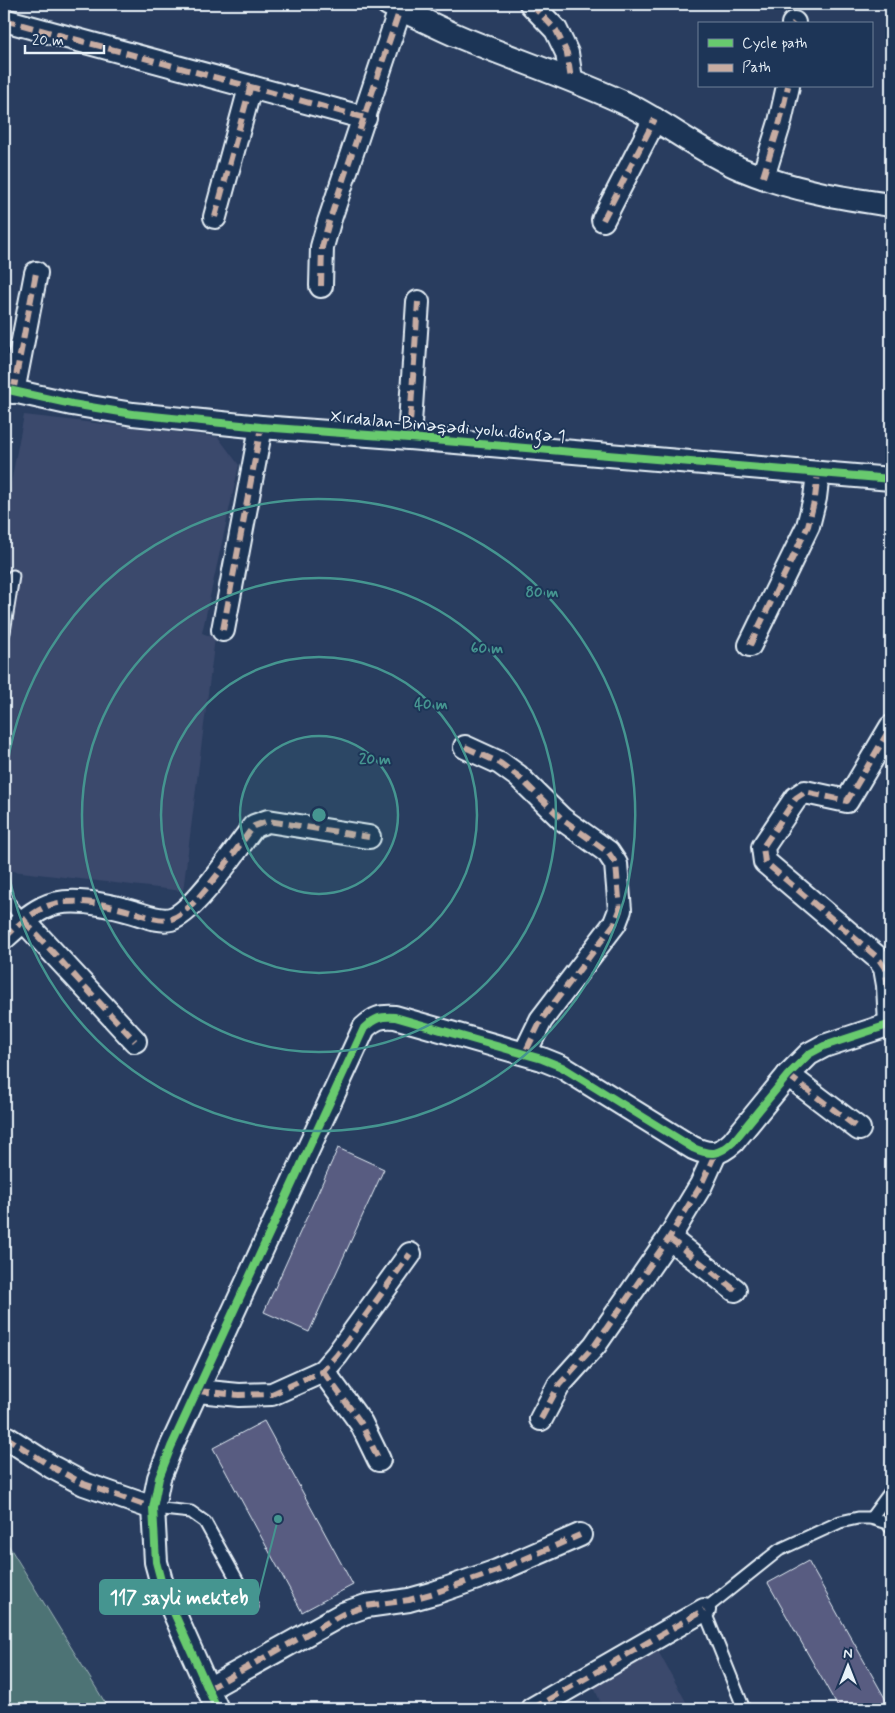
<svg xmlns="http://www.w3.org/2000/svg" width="895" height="1713" font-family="Mynerve,sans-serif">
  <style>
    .built { fill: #3b496c }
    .green { fill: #4e7375; stroke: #9bb2b6 }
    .building { fill: #585c81; stroke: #e8f1f8 }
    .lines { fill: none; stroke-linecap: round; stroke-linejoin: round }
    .service-casing { stroke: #e8f1f8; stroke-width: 15 }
    .minor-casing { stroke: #e8f1f8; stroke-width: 26 }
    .service { stroke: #1d3557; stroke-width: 11 }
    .minor { stroke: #1d3557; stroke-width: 22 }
    .quiet { stroke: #c7aca2; stroke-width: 6; stroke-dasharray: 12 6; stroke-linecap: butt }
    .cycleway-casing { stroke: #1d3557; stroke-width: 11 }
    .cycleway { stroke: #67ca6e; stroke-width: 8 }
    .ring { fill: none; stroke: #459590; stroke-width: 2.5 }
    .labels { text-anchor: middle; stroke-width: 4; stroke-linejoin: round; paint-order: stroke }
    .street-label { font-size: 18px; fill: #e8f1f8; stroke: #1d3557 }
    .centre { fill: #459590; stroke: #1d3557; stroke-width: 2.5 }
    .ring-label { font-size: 15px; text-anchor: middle; font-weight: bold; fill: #459590; stroke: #1d3557; stroke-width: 4; stroke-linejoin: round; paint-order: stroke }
    .leader { fill: none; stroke: #459590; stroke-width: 2 }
    .callout-dot { fill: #459590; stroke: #1d3557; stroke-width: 2 }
    .callout { fill: #459590; stroke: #459590; stroke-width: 2 }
    .callout-label { font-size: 19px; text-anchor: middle; font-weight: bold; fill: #fff }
  </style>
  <rect width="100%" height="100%" fill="#293d5f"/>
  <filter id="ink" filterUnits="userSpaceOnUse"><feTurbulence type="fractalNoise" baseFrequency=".02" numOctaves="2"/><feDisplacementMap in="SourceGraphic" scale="10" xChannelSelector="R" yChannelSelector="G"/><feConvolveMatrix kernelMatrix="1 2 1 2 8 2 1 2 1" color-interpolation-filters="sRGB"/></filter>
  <g filter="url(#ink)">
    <g class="built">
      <polygon points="24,415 218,437 239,465 202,633 215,638 183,891 4,870 4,497 8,498"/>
      <polygon points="658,1651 690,1709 598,1709 602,1706 594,1687"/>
    </g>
    <polygon class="green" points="4,1538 109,1709 4,1709"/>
    <g class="building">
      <polygon points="338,1148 384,1169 309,1332 264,1312"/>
      <polygon points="264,1421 353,1585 302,1612 213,1448"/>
      <polygon points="808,1561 891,1709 839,1709 768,1583"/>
    </g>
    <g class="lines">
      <defs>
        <g id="service">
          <polyline points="4,632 13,576"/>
          <polyline points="4,890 9,903 24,921"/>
          <polyline points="153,1508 191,1512 205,1522 252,1607"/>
          <polyline points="871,1518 891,1491"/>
          <polyline points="744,1709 704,1610 779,1550 840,1522 858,1518 871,1518 887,1523 891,1528"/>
        </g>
        <g id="minor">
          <path d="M388 4C412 14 436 27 460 37 516 60 574 79 629 105 667 124 701 152 741 169 788 189 841 198 891 205"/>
          <polyline points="531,4 556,30 567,53 571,79"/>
          <polyline points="4,20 365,118"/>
          <polyline points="793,24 794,23"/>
          <polyline points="763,177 780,122 788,86"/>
          <polyline points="215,217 250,88"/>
          <polyline points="603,220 655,119"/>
          <polyline points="321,286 322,247 329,222 400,9"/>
          <polyline points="4,389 72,404 133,414 261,427 409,438 891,479"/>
          <polyline points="13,392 36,273"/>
          <polyline points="409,438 418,302"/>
          <polyline points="223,630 261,427"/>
          <polyline points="750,645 808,526 815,498 818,473"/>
          <polyline points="465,747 500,763 518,776 562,819 608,852 616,864 620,910 615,923 541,1020 525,1053"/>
          <polyline points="24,921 135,1041"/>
          <path d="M4 938C16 927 29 915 43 908 67 895 109 905 133 912 144 915 159 922 171 919 194 913 238 846 254 826L268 821 369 837"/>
          <polyline points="890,1024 888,985 885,968 878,958 765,862 763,847 796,798 805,792 847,801 891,727"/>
          <polyline points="788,1075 859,1129"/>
          <polyline points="669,1238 735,1290"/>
          <polyline points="323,1371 361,1423 379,1460"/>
          <polyline points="198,1391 239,1395 272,1394 323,1371 337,1355 410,1254"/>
          <polyline points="541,1419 559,1385 595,1345 669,1238 701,1185 715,1154"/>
          <polyline points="4,1436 52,1467 84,1484 153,1508"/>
          <polyline points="208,1689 343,1614 366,1606 409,1600 434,1593 497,1571 580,1535"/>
          <path d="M217 1709 163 1588 156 1562 153 1508 159 1478 171 1447 364 1028C375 1018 380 1016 395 1017L542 1059 562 1067 693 1148C711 1156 719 1155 733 1142L788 1075 809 1054 824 1046 891 1024"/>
          <polyline points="532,1709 704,1610"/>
        </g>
      </defs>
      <use href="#service" class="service-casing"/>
      <use href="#minor" class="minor-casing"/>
      <use href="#service" class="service"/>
      <use href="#minor" class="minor"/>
      <g class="quiet">
        <polyline points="531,4 556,30 567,53 571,79"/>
        <polyline points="4,20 365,118"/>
        <polyline points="793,24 794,23"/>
        <polyline points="763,177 780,122 788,86"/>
        <polyline points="215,217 250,88"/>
        <polyline points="603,220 655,119"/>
        <polyline points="321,286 322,247 329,222 400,9"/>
        <polyline points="13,392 36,273"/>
        <polyline points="409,438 418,302"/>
        <polyline points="223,630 261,427"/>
        <polyline points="750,645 808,526 815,498 818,473"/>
        <polyline points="465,747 500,763 518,776 562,819 608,852 616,864 620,910 615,923 541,1020 525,1053"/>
        <polyline points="24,921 135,1041"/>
        <path d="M4 938C16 927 29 915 43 908 67 895 109 905 133 912 144 915 159 922 171 919 194 913 238 846 254 826L268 821 369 837"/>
        <polyline points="890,1024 888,985 885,968 878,958 765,862 763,847 796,798 805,792 847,801 891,727"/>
        <polyline points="788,1075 859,1129"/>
        <polyline points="669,1238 735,1290"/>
        <polyline points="323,1371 361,1423 379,1460"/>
        <polyline points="198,1391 239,1395 272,1394 323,1371 337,1355 410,1254"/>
        <polyline points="541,1419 559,1385 595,1345 669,1238 701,1185 715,1154"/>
        <polyline points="4,1436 52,1467 84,1484 153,1508"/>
        <polyline points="208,1689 343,1614 366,1606 409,1600 434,1593 497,1571 580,1535"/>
        <polyline points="532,1709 704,1610"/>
      </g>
      <defs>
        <g id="cycleway">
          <polyline points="4,389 72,404 133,414 261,427 409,438 891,479"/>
          <path d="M217 1709 163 1588 156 1562 153 1508 159 1478 171 1447 364 1028C375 1018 380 1016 395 1017L542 1059 562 1067 693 1148C711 1156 719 1155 733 1142L788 1075 809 1054 824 1046 891 1024"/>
        </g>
      </defs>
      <use href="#cycleway" class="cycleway-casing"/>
      <use href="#cycleway" class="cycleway"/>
    </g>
  </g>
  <circle cx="319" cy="815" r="79" fill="#459590" fill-opacity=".12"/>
  <g class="ring">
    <circle cx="319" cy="815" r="79"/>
    <circle cx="319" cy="815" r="158"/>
    <circle cx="319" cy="815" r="237"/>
    <path d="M4 793A316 316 0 1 1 4 837"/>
  </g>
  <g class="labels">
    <g class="street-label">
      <text transform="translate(448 426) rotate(5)" y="6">Xırdalan-Binəqədi yolu döngə 1</text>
    </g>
  </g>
  <circle cx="319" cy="815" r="8" class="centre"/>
  <g class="ring-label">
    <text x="542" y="597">80 m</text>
    <text x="487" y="653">60 m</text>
    <text x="431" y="709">40 m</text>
    <text x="375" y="764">20 m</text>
  </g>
  <path class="leader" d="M278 1519L258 1597"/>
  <circle class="callout-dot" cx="278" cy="1519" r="5"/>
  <rect class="callout" x="100" y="1580" width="158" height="34" rx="5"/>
  <g class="callout-label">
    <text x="179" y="1604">117 sayli mekteb</text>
  </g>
  <rect width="895" height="1713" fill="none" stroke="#1d3557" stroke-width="20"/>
  <rect x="10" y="10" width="875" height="1693" fill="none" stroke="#e8f1f8" stroke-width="2" filter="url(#ink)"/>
  <rect x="698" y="22" width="175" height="65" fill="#1d3557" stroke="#6e8097"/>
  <rect x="708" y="39" width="25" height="8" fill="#67ca6e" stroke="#6e8097"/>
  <text x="742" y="48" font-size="15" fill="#e8f1f8">Cycle path</text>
  <rect x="708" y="64" width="25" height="8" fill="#c7aca2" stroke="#6e8097"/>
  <text x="742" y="72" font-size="15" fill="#e8f1f8">Path</text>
  <g transform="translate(848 1666)" stroke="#1d3557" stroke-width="4" paint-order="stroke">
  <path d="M0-4L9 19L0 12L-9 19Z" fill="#e8f1f8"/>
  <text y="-8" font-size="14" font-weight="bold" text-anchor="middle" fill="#e8f1f8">N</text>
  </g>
  <path d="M25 45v8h79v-8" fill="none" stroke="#e8f1f8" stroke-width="2.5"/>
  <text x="32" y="45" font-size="15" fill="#e8f1f8" stroke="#1d3557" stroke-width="4" paint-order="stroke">20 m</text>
</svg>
